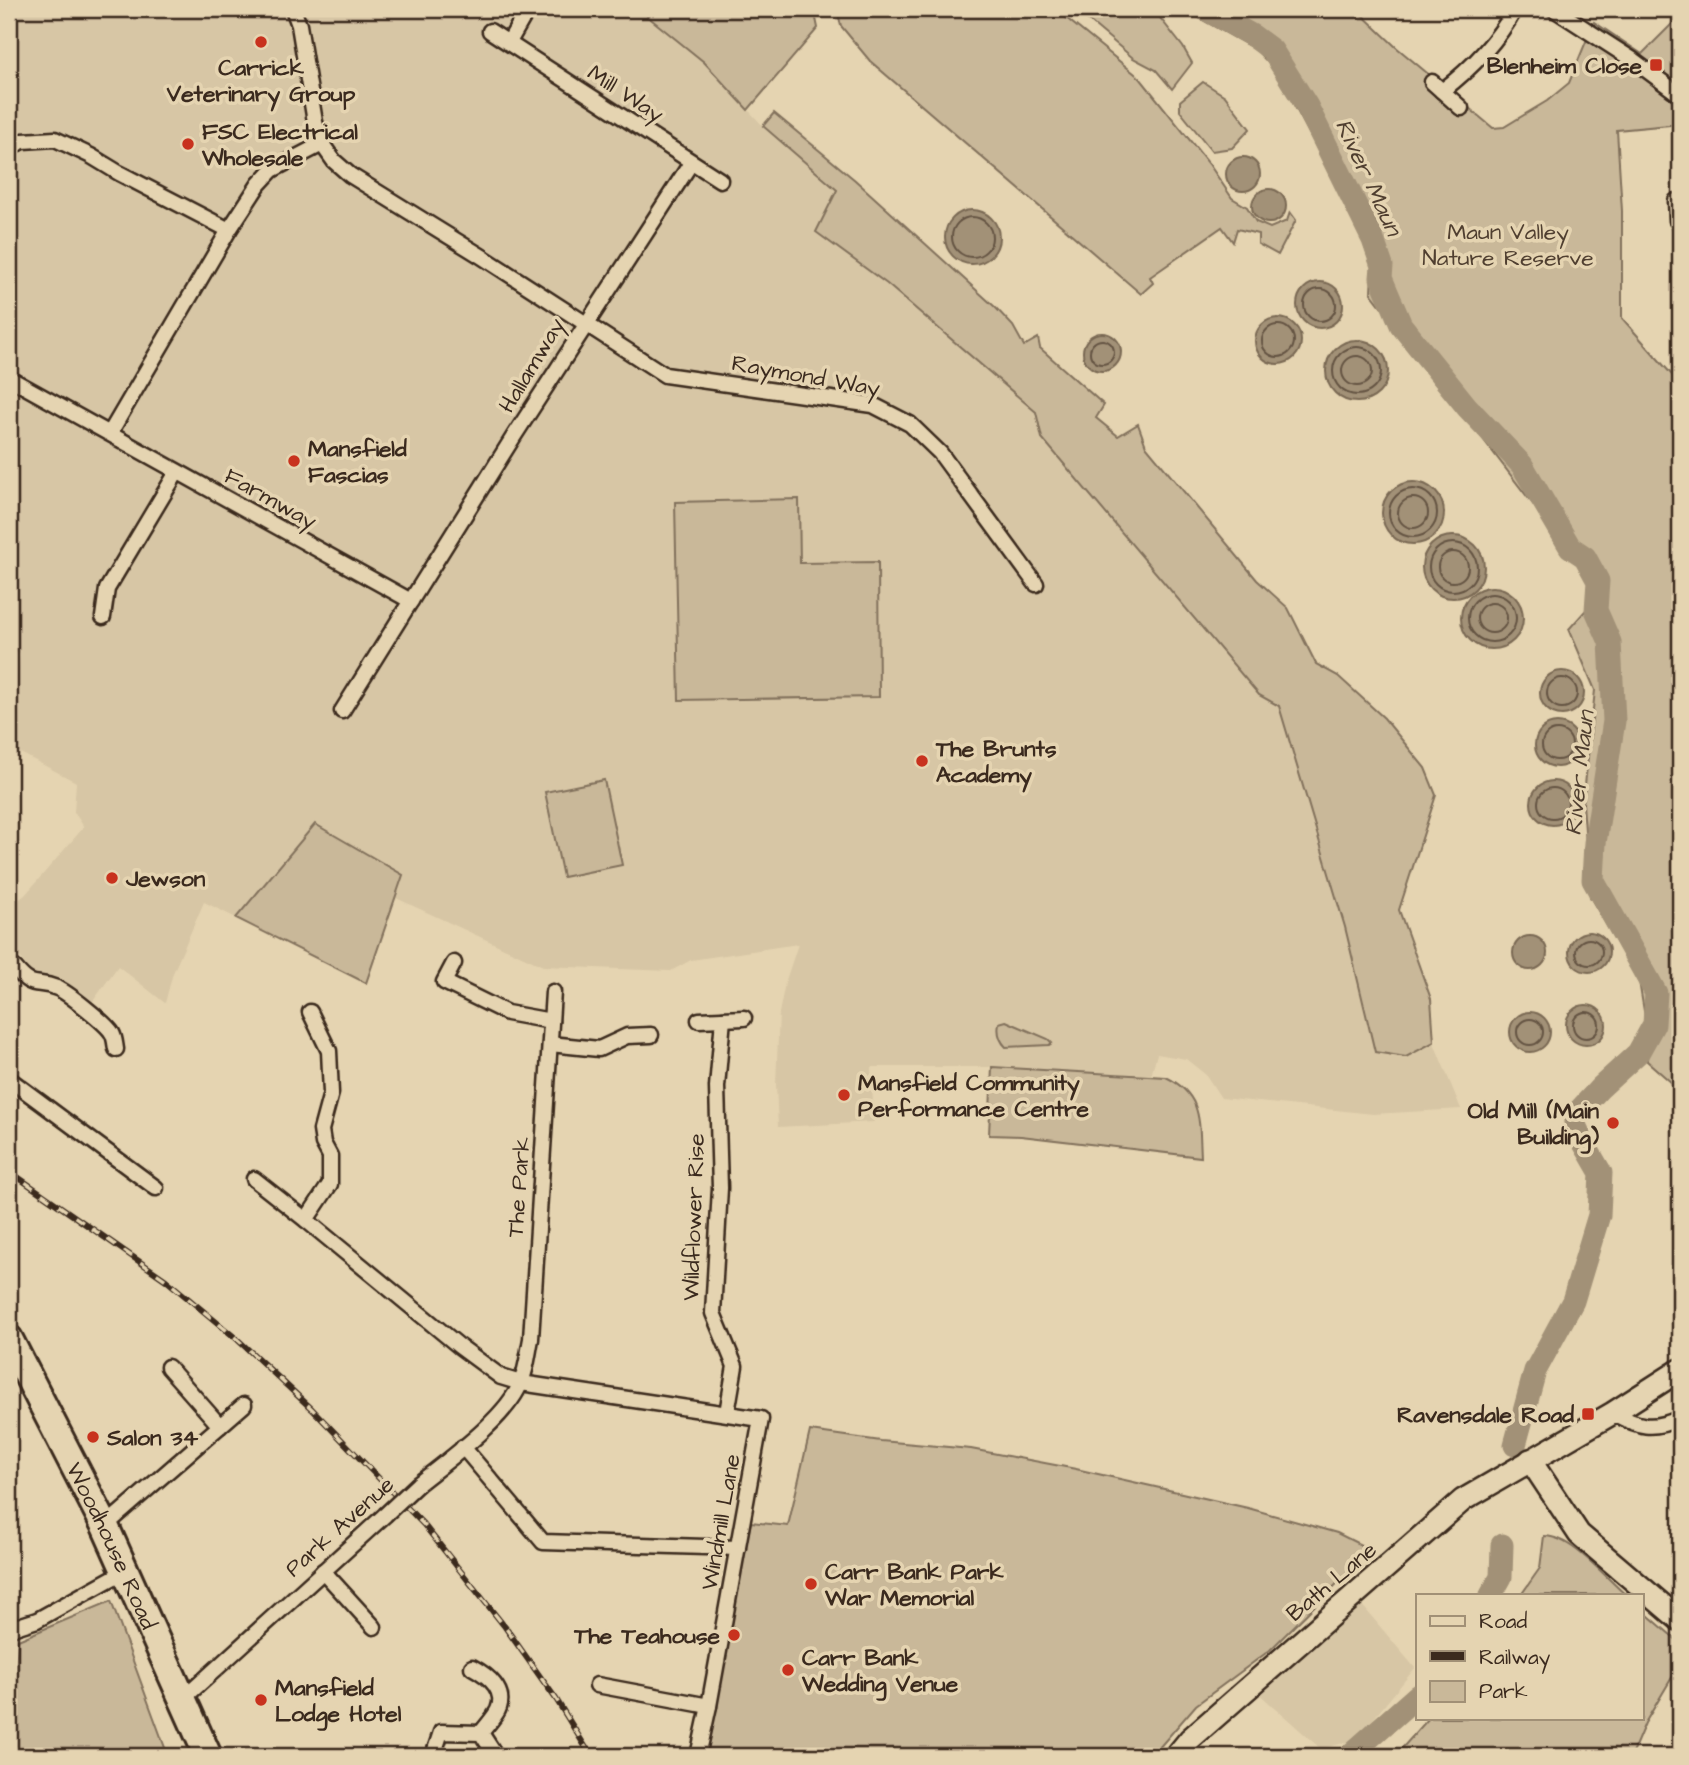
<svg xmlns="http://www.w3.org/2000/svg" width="1689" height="1765" font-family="'Architects Daughter',sans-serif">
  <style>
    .built { fill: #d7c6a5 }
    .green { fill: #c9b899; stroke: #82715c; stroke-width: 2 }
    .water { fill: #a29177; stroke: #796853; stroke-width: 2 }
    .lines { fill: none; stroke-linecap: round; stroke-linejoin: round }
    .shore { stroke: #645342; stroke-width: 2 }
    .river { stroke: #a29177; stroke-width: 23 }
    .street-casing { stroke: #3b2a1e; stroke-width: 19 }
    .secondary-casing { stroke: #3b2a1e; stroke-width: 26 }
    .highway-casing { stroke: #3b2a1e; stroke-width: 32 }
    .street { stroke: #e5d4b1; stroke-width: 14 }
    .secondary { stroke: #e5d4b1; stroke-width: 21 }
    .highway { stroke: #e5d4b1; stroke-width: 26 }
    .rail-casing { stroke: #3b2a1e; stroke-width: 6 }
    .rail { stroke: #e5d4b1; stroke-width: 3.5; stroke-dasharray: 10; stroke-linecap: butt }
    .street-bridge-casing { stroke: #3b2a1e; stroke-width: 19; stroke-linecap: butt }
    .street-bridge { stroke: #e5d4b1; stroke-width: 14 }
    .poi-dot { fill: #c8321e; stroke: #e5d4b1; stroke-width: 2.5 }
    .labels { text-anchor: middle; stroke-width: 7; stroke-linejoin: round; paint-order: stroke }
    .poi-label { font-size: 23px; font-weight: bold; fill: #3b2a1e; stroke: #e5d4b1; text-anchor: start }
    .street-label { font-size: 23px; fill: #3b2a1e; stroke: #e5d4b1 }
    .park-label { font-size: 23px; fill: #503f30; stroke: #e5d4b1 }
    .water-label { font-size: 24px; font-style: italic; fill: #503f30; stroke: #e5d4b1 }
  </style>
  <rect width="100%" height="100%" fill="#e5d4b1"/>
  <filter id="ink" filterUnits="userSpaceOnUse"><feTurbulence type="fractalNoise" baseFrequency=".0143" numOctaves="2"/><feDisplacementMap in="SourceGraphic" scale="14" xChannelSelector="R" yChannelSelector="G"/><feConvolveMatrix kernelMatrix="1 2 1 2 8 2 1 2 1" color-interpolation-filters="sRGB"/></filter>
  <g filter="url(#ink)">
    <g class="built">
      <polygon points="9,9 70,9 96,13 110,9 644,9 647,16 704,62 763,126 837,190 816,233 887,284 1037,412 1042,438 1259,695 1279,706 1345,927 1431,999 1434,1043 1461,1109 1373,1114 1221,1098 1206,1075 1186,1059 1157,1054 1151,1076 992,1067 871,1067 874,1122 778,1127 776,1084 779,1013 785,983 798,944 691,960 671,971 543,966 396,898 366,983 204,902 173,973 165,1003 118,966 91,1004 64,982 33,975 16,952 9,957 9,907 25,895 84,827 74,812 76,782 9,747 20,653 9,650"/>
      <polygon points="1356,1598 1415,1668 1370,1723 1351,1741 1321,1749 1256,1691"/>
    </g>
    <g class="green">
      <polygon points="644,9 814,9 818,28 748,110 704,62 647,16"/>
      <polygon points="837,9 1055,9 1140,78 1209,164 1232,198 1247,207 1256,222 1270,228 1287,221 1290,212 1296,220 1278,255 1258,244 1258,234 1237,229 1233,242 1222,227 1150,277 1153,283 1141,294 870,61 841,26"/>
      <polygon points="1075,9 1153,9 1183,47 1192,63 1172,89 1156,70 1133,58"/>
      <polygon points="1183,9 1356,9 1396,47 1493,128 1504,127 1547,101 1569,83 1594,22 1642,54 1680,16 1680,98 1675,105 1680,110 1680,124 1617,130 1622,211 1622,318 1680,384 1680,1090 1647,1061 1648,1035 1639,981 1590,897 1583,804 1595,690 1569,629 1601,593 1371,293 1373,254 1276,71 1256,50"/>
      <polygon points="1203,82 1225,96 1250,129 1232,148 1212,151 1180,111 1180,101"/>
      <polygon points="774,113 855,180 995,307 1013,326 1024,346 1038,338 1040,348 1104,405 1096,418 1118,436 1138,424 1146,446 1257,580 1288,608 1316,664 1338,676 1384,718 1425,768 1436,795 1399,910 1431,999 1434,1042 1406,1057 1375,1052 1345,927 1279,706 1259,695 1042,438 1036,412 887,284 816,232 837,190 763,126"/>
      <polygon points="799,499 800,563 878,562 879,697 679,700 675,502"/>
      <polygon points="604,780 622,865 563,877 545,792"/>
      <polygon points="315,824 403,875 366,983 236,918"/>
      <path d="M1006 1021 1048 1039 1052 1043 1049 1045 1006 1047C999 1040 997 1033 999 1023Z"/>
      <path d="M992 1067 1166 1077C1203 1095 1199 1121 1201 1157L1021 1136 989 1135Z"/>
      <polygon points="810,1431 881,1441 971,1449 1076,1469 1248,1508 1337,1533 1371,1550 1270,1650 1196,1705 1152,1756 707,1756 730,1617 751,1522 788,1526"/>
      <path d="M1544 1536C1572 1536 1605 1577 1626 1595H1521L1540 1568Z"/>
      <polygon points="111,1601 168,1756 9,1756 9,1703 14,1698 18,1640"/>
      <polygon points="1642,1610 1680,1643 1680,1664 1645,1723 1631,1756 1395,1756 1429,1718 1642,1718"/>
    </g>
    <g class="water">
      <circle cx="1243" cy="174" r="17"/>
      <circle cx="1269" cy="206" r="17"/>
      <circle cx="972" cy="237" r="27"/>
      <circle cx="1320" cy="305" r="23"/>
      <circle cx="1278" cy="341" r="23"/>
      <circle cx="1102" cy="352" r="19"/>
      <circle cx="1357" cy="371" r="31"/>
      <circle cx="1413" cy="513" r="31"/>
      <circle cx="1453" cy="567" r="31"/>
      <circle cx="1492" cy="618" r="31"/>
      <circle cx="1562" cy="693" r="22"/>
      <circle cx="1557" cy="745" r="22"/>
      <circle cx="1553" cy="803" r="22"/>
      <circle cx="1589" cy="952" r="20"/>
      <circle cx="1530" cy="953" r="17"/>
      <circle cx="1586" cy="1025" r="20"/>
      <circle cx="1530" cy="1032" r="20"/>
    </g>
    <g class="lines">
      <g class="shore">
        <circle cx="972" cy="237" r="20"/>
        <circle cx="1320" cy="305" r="16"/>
        <circle cx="1278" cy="341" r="16"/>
        <circle cx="1102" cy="352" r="12"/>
        <circle cx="1357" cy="371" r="24"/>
        <circle cx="1357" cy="371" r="15"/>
        <circle cx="1413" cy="513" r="24"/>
        <circle cx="1413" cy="513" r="15"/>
        <circle cx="1453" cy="567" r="24"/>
        <circle cx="1453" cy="567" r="15"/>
        <circle cx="1492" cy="618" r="24"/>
        <circle cx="1492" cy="618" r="15"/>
        <circle cx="1562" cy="693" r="15"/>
        <circle cx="1557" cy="745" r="15"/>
        <circle cx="1553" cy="803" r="15"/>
        <circle cx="1589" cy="952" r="13"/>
        <circle cx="1586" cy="1025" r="13"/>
        <circle cx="1530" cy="1032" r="13"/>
      </g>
      <g class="river">
        <polyline points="1205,9 1253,36 1272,50 1307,106 1373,240 1382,266 1381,278 1401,325 1467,407 1522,465 1570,547 1585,557 1598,581 1596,610 1610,642 1614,721 1595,843 1593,880 1656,993 1654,1024 1638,1053 1600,1088 1575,1115 1575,1125 1582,1140 1601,1173 1599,1215 1573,1301 1535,1371 1515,1445"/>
        <polyline points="1491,1595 1501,1577 1502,1545"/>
        <polyline points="1349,1756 1418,1695"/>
      </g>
      <defs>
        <g id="street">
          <polyline points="293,9 299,25 315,122 322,144 334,161 350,175 481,256 665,375 873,405 910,424 940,453 1036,584"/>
          <polyline points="1554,9 1633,60 1680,95"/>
          <polyline points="490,31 720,180"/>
          <polyline points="509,42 528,9"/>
          <polyline points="1432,82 1461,108"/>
          <path d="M1442 91C1472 68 1497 42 1515 9"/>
          <polyline points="9,147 23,141 55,139 91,156 119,173 229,230 259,184 272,170 322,144"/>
          <polyline points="1676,201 1677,221"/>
          <polyline points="9,378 411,601"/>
          <polyline points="110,433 229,230"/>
          <polyline points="103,617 107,589 177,472"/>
          <polyline points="342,711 514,436 691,163"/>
          <polyline points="454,963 444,982 507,1013 551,1021"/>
          <path d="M9 973 15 968C34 991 35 979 57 988 67 992 107 1024 112 1033 115 1038 115 1044 116 1049"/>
          <polyline points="723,1019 717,1087 720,1188 713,1313 735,1366 727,1413"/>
          <polyline points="699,1020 744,1018"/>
          <polyline points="550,1044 599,1049 627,1036 651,1035"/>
          <polyline points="9,1079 156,1188"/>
          <polyline points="254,1179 306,1220 330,1184 330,1156 323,1143 321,1130 331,1093 329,1051 310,1012"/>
          <polyline points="306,1220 459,1346 501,1377 521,1383 761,1419 709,1706 698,1756"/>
          <polyline points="168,1367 220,1426"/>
          <path d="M1613 1413C1639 1427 1652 1431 1680 1418"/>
          <polyline points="463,1447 543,1542 738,1548"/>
          <path d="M418 1484C448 1460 508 1417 521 1382 527 1368 528 1353 531 1339L553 992"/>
          <polyline points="105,1526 244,1405"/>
          <polyline points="323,1571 374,1627"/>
          <polyline points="9,1629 37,1620 125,1571"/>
          <path d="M472 1667C487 1675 507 1690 498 1710 494 1718 486 1726 481 1733"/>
          <polyline points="597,1685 709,1706"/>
          <polyline points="184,1698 385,1515"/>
          <polyline points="434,1753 441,1732 481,1733 496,1756"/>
        </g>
        <g id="secondary">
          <polyline points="1530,1460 1579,1534 1680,1620"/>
          <polyline points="1176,1756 1190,1739 1463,1500 1613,1413 1680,1370"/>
        </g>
        <g id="highway">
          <path id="s1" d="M9 1339 105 1526 208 1756"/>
        </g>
      </defs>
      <use href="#street" class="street-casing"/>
      <use href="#secondary" class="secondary-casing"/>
      <use href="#highway" class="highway-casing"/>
      <use href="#street" class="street"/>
      <use href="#secondary" class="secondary"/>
      <use href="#highway" class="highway"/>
      <defs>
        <polyline id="rail" points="9,1171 166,1280 238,1340 312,1409 424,1525 505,1627 556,1699 591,1756"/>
      </defs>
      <use href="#rail" class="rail-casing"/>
      <use href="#rail" class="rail"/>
      <defs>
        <polyline id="street-bridge" points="385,1515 418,1484"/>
      </defs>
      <use href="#street-bridge" class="street-bridge-casing"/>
      <use href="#street-bridge" class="street-bridge"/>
    </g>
  </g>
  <g class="poi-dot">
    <circle cx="261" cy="42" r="7"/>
    <rect x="1649" y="58" width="14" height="14" rx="3.5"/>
    <circle cx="188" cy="144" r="7"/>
    <circle cx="294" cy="461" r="7"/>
    <circle cx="922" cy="761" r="7"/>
    <circle cx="112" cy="878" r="7"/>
    <circle cx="844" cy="1095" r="7"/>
    <circle cx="1613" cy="1123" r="7"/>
    <rect x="1581" y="1407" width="14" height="14" rx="3.5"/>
    <circle cx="93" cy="1437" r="7"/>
    <circle cx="811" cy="1584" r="7"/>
    <circle cx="734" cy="1635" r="7"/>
    <circle cx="788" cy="1670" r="7"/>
    <circle cx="261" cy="1700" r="7"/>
  </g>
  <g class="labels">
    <g class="poi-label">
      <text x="1642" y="73" text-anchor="end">Blenheim Close</text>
      <text x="261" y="75" text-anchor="middle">Carrick<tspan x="261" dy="26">Veterinary Group</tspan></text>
      <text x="202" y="139">FSC Electrical<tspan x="202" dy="26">Wholesale</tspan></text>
      <text x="308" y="456">Mansfield<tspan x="308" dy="26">Fascias</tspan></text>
      <text x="936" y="756">The Brunts<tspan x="936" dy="26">Academy</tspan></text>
      <text x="126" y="886">Jewson</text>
      <text x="858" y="1090">Mansfield Community<tspan x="858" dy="26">Performance Centre</tspan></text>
      <text x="1599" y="1118" text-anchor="end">Old Mill (Main<tspan x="1599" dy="26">Building)</tspan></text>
      <text x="1574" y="1422" text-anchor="end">Ravensdale Road</text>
      <text x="107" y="1445">Salon 34</text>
      <text x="825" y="1579">Carr Bank Park<tspan x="825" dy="26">War Memorial</tspan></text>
      <text x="720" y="1643" text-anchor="end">The Teahouse</text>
      <text x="802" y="1665">Carr Bank<tspan x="802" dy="26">Wedding Venue</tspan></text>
      <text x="275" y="1695">Mansfield<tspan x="275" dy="26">Lodge Hotel</tspan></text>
    </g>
    <g class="street-label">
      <text transform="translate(626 93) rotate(33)" y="8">Mill Way</text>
      <text transform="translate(531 365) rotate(-59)" y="8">Hallamway</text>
      <text transform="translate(806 375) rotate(10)" y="8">Raymond Way</text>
      <text transform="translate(271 498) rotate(29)" y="8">Farmway</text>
      <text transform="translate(518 1187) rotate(-86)" y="8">The Park</text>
      <text transform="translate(693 1217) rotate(-88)" y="8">Wildflower Rise</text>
      <text transform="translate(720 1522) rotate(-80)" y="8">Windmill Lane</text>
      <text transform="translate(339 1526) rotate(-42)" y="8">Park Avenue</text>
      <text dy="8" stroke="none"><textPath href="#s1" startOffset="231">Woodhouse Road</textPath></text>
      <text transform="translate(1331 1581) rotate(-40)" y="8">Bath Lane</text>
    </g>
    <g class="park-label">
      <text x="1508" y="239">Maun Valley<tspan x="1508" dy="26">Nature Reserve</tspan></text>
    </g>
    <g class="water-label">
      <text transform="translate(1369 177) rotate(65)" y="8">River Maun</text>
      <text transform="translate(1579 773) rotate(-84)" y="8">River Maun</text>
    </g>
  </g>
  <rect width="1689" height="1765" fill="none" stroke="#e5d4b1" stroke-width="35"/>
  <rect x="18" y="18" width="1654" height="1730" fill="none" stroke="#3b2a1e" stroke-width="2.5" filter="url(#ink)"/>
  <rect x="1416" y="1594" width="228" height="126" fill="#e5d4b1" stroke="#a19076" stroke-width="2"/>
  <rect x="1430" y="1616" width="35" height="10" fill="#e5d4b1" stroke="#a19076" stroke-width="2"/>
  <text x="1479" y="1628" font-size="21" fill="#3b2a1e">Road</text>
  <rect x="1430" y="1651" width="35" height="10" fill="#3b2a1e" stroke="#a19076" stroke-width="2"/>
  <text x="1479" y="1664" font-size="21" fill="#3b2a1e">Railway</text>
  <rect x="1430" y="1681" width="35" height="21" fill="#c9b899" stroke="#a19076" stroke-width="2"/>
  <text x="1479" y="1698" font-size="21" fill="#3b2a1e">Park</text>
</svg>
